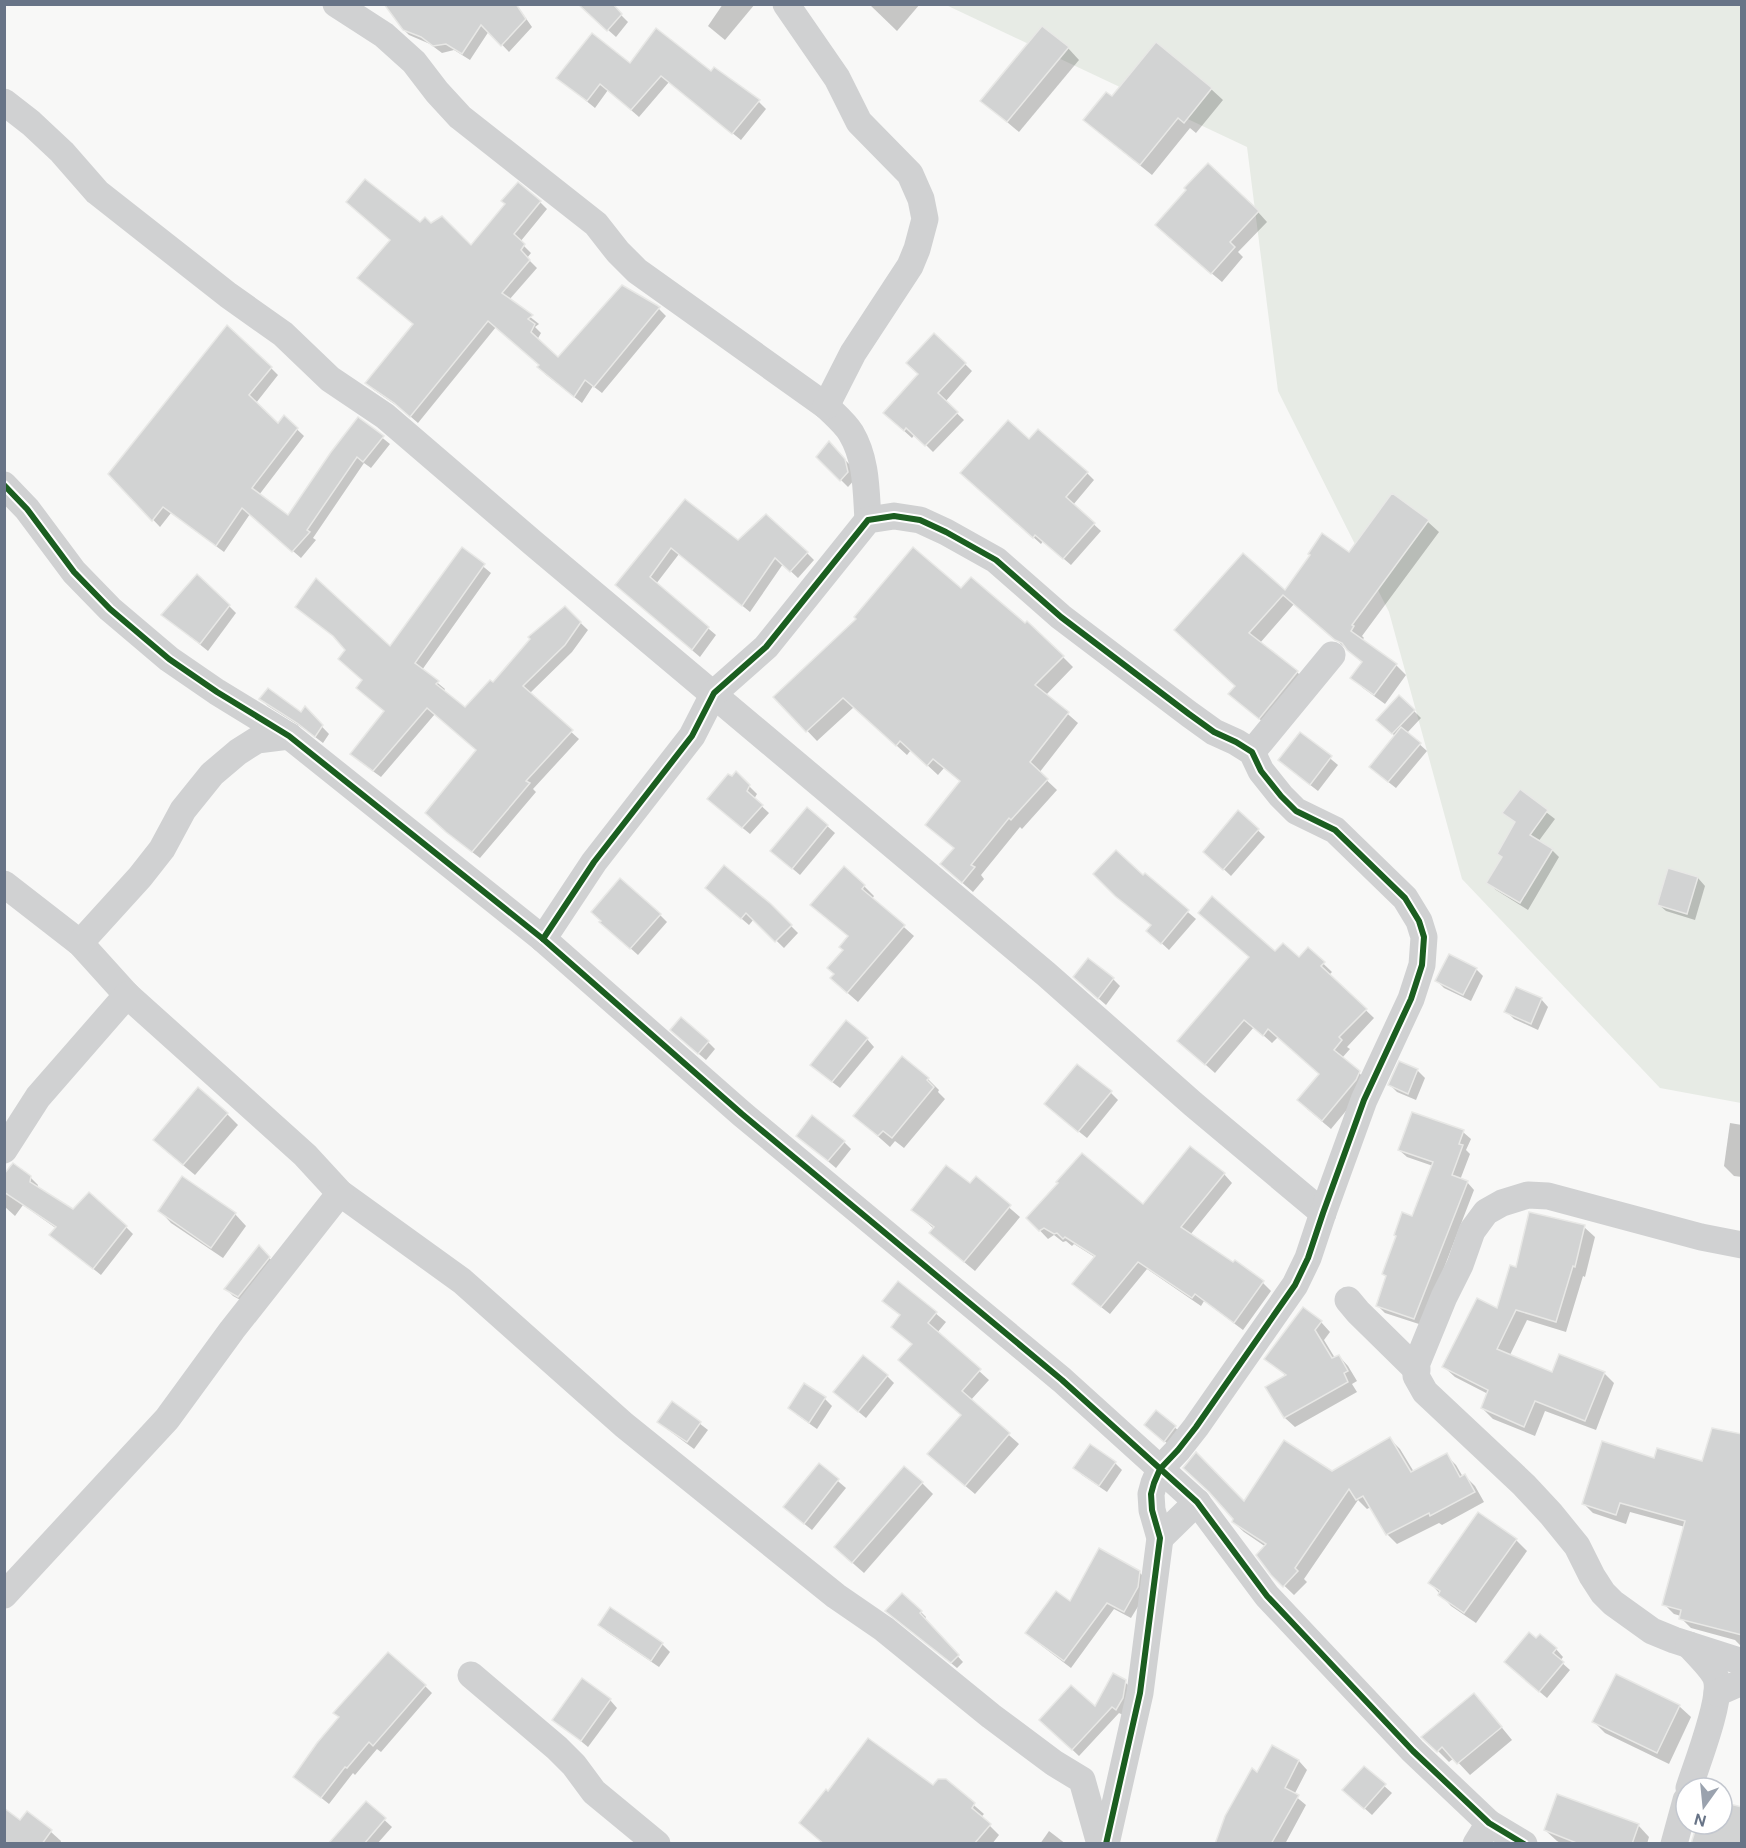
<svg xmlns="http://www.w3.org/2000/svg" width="1746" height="1848" font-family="'DM Sans',sans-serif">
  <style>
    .green { fill: #e7ebe5 }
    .shadow { fill: #0003 }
    .building { fill: #d2d3d3; stroke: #e8e8e6; stroke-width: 1.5 }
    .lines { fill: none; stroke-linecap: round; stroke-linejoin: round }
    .street { stroke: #d0d1d2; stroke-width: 27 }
    .cycleway-casing { stroke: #fff; stroke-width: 10 }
    .cycleway { stroke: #1b5e20; stroke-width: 6 }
  </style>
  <rect width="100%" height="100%" fill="#f8f8f7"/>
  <polygon class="green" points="946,5 1741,5 1741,1103 1660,1088 1462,879 1389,612 1278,391 1247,147"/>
  <g class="shadow">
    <polygon points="516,4 532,27 509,52 489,31 470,60 454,50 442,53 430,44 409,35 401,27"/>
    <polygon points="579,4 610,4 628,22 616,37"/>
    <polygon points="723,4 755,4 725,40 708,26"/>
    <polygon points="869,4 920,4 897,31"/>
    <polygon points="1156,44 1211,89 1223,100 1196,133 1190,128 1152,175 1097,131 1085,120 1112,98"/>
    <polygon points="1068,48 1079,60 1019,132 982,101"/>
    <polygon points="630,65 711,73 714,69 759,102 766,109 741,140 669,82 639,117 608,90 595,108 558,78"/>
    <polygon points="540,202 547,209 520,242 531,253 527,258 537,268 509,300 539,324 535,327 541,333 537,340 558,360 623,287 659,309 666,316 602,393 593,386 582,403 546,375 539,367 540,366 496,327 418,423 403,410 374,390 367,383 415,325 420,224 431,225 471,247"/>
    <polygon points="1258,212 1267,222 1238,252 1243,257 1222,282 1166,235"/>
    <polygon points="965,364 972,371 945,402 964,420 933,452 915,434 912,438 892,420"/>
    <polygon points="271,368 278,375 256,403 278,426 284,417 304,436 259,495 288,517 359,419 390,444 371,468 364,463 313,538 316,540 301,558 250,514 224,552 171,513 160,527 110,474"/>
    <polygon points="1029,441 1087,473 1094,480 1073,505 1101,531 1071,565 1043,541 1041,544 969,480"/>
    <polygon points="829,443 851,466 855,479 848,487 818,457"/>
    <polygon points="1392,495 1428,522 1439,532 1362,636 1364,638 1361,641 1396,665 1406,675 1385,704 1363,688 1352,677 1363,663 1294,604 1260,643 1297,672 1308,683 1270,728 1230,694 1237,686 1186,641 1285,593 1349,554"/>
    <polygon points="685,501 738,542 807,553 814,560 798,578 783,564 750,612 679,554 656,584 716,635 700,657 624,592"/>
    <polygon points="462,549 491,573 422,670 445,689 443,692 465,709 494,684 565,608 588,630 572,652 529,694 579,739 533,789 536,792 480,858 455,839 434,820 478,751 435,714 381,777 359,761 352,754 386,712 364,681 347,650 339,640 297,607 390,648"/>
    <polygon points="961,590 1063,657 1073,667 1046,695 1078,723 1039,773 1057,790 1022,829 1020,827 981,875 984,879 973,892 952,874 955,849 927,825 961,782 944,768 938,775 911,750 907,755 854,707 817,741 775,697"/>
    <polygon points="229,606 236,613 208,651 163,615"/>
    <polygon points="261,699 301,714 305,709 329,734 323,743 306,730 268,706"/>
    <polygon points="1414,711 1421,718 1407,733 1427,751 1396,788 1378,774 1395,736 1378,720"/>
    <polygon points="1301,734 1338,765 1318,791 1287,767"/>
    <polygon points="736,773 757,794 754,799 769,813 750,834 716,806"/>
    <polygon points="1520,792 1555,819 1538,842 1552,850 1559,857 1528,910 1496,890 1488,883 1503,858 1498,854 1516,823 1504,813"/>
    <polygon points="808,809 835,833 800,875 780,858"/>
    <polygon points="1238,812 1265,837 1231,876 1213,859"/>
    <polygon points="1669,869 1698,878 1705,886 1695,920 1666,911 1658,904"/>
    <polygon points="1145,876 1196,919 1169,950 1156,938 1143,878"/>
    <polygon points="864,886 874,896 872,899 914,936 858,1002 842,988 844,950 850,937 812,904"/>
    <polygon points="714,895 770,905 798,933 784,948 754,919 749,925"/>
    <polygon points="660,915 667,922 638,955 609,929"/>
    <polygon points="1308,949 1332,972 1329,975 1374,1018 1347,1047 1350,1049 1342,1058 1368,1081 1364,1089 1331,1129 1307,1109 1320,1074 1278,1037 1272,1043 1254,1027 1215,1073 1188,1049 1275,953 1299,960"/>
    <polygon points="1476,969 1483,976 1471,1001 1444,988 1437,981"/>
    <polygon points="1113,979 1120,986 1106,1005 1082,984"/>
    <polygon points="1541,999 1548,1007 1538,1030 1514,1019 1506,1011"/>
    <polygon points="679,1037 708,1042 715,1049 706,1060"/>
    <polygon points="867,1039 874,1047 840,1088 819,1072"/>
    <polygon points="1417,1070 1425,1078 1416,1100 1397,1092 1390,1085"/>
    <polygon points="928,1079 939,1090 938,1092 945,1099 904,1148 895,1141 890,1147 855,1116"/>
    <polygon points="1110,1092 1118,1100 1087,1138 1053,1111"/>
    <polygon points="227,1114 238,1125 195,1175 166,1151"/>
    <polygon points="1730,1123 1742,1125 1742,1177 1734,1176 1724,1166"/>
    <polygon points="1463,1132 1471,1139 1466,1150 1470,1154 1460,1180 1467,1182 1474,1190 1422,1325 1385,1313 1378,1306 1387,1277 1384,1274 1413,1218 1433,1166 1407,1157 1399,1150"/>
    <polygon points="798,1136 844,1142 851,1149 836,1168"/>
    <polygon points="1224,1174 1232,1183 1190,1235 1233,1264 1235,1262 1263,1283 1271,1291 1243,1330 1204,1301 1201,1306 1147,1269 1110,1314 1082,1292 1096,1258 1074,1244 1072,1246 1066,1241 1063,1242 1054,1235 1048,1239 1028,1218 1144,1207"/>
    <polygon points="4,1177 30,1177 38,1185 37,1188 73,1211 126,1227 133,1234 101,1275 51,1235 57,1229 23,1205 15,1216 4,1206"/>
    <polygon points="976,1179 1020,1217 975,1271 941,1243 931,1233 934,1229 913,1210 970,1185"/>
    <polygon points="160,1211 235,1214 246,1226 223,1258 171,1223"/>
    <polygon points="1584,1227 1595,1237 1585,1277 1583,1276 1566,1332 1527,1320 1510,1355 1553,1374 1604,1373 1614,1383 1596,1430 1545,1411 1535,1436 1493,1419 1482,1408 1488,1394 1455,1377 1444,1367 1498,1310 1517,1269"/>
    <polygon points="259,1247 276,1265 246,1303 233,1296 226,1289"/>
    <polygon points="899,1283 946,1322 937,1333 989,1380 970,1401 1019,1444 975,1494 938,1463 962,1416 913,1345 901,1316"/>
    <polygon points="1321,1322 1330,1332 1324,1340 1335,1358 1339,1356 1348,1366 1357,1381 1352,1384 1357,1392 1295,1427 1285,1418 1267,1388 1287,1377 1266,1358"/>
    <polygon points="887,1376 894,1383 866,1418 843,1399"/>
    <polygon points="825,1399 832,1406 817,1429 797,1415 789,1408"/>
    <polygon points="673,1403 708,1430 694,1449 667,1429 659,1422"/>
    <polygon points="1156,1412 1179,1431 1168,1444 1149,1428"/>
    <polygon points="1742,1435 1742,1647 1735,1640 1691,1628 1681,1618 1681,1616 1674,1614 1664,1604 1685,1527 1630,1512 1626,1524 1593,1513 1583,1503 1655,1460 1703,1463"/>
    <polygon points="1390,1439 1400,1449 1414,1472 1446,1455 1456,1465 1463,1477 1465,1476 1475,1486 1484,1502 1442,1525 1439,1523 1397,1544 1387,1534 1371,1507 1367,1509 1358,1500 1304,1579 1307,1582 1294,1595 1272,1574 1266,1547 1244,1532 1233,1522 1245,1503 1332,1473"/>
    <polygon points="1115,1463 1122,1470 1107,1492 1082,1475 1075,1468"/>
    <polygon points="819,1465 846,1488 812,1530 792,1514"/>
    <polygon points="922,1483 933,1494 864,1573 847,1558"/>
    <polygon points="1516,1540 1527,1551 1476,1623 1451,1606 1430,1583"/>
    <polygon points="1139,1572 1147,1580 1145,1595 1131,1618 1114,1609 1071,1668 1034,1640 1027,1633 1070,1603"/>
    <polygon points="610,1609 662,1644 670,1652 659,1667 607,1632 600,1625"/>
    <polygon points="921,1612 926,1617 924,1620 963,1662 957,1668 893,1616"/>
    <polygon points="1536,1640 1556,1649 1563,1657 1560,1661 1570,1670 1547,1698 1513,1669"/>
    <polygon points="1125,1682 1131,1688 1123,1715 1119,1713 1079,1756 1041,1720 1095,1709"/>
    <polygon points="425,1686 432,1693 381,1752 377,1749 355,1775 353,1773 329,1804 295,1777"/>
    <polygon points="610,1700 617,1708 588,1747 554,1719"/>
    <polygon points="1679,1706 1691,1717 1669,1764 1605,1733 1594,1722"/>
    <polygon points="1485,1707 1512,1740 1470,1775 1454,1758 1449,1762 1424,1737"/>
    <polygon points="1273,1747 1299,1761 1307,1770 1294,1795 1306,1805 1285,1844 1217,1844"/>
    <polygon points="1364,1768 1392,1793 1372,1815 1352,1797"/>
    <polygon points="945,1780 984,1814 981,1817 999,1835 992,1844 824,1844"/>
    <polygon points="366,1803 392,1827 377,1844 337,1844"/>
    <polygon points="28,1813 51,1832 61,1841 60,1844 4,1844"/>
    <polygon points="1638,1825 1649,1837 1647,1844 1562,1844 1557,1841 1545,1830"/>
    <polygon points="1049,1831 1066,1844 1040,1844"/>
  </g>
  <g class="building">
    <polygon points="384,4 516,4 526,19 501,46 481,25 462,54 446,44 433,46 421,37 403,30"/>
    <polygon points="578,4 613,4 622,14 607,31"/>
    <polygon points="1042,26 1069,47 1007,122 980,101"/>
    <polygon points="656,28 711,71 714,67 760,100 732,134 661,76 631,110 600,84 587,101 556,78 592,33 630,63"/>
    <polygon points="1156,42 1212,88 1184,123 1178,118 1140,165 1083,120 1106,92 1112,96"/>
    <polygon points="1208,163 1259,211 1230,242 1235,247 1211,274 1155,225 1186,190 1184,188"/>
    <polygon points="365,179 420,222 425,217 431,223 442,216 471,245 505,204 501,201 518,182 541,201 514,234 525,244 521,250 530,260 502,293 533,315 528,319 535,324 531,332 558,357 622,285 660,307 594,387 585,380 574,397 537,367 539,365 488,321 410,417 394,403 365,383 413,324 357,278 390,240 346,202"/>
    <polygon points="227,325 272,367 249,395 278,423 284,415 298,428 252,488 288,515 331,452 358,417 384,436 363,462 357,457 307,530 310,532 292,552 242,508 216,546 163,507 152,521 108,474"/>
    <polygon points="934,333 966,363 938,393 958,412 925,446 906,428 904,431 883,413 918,374 906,363"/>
    <polygon points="1008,420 1029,439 1038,429 1088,472 1066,497 1095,523 1063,559 1035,535 1033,538 960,473"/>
    <polygon points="829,441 845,459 848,472 840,481 816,457"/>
    <polygon points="1392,493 1429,520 1352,625 1354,626 1351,631 1397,664 1374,695 1350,678 1362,662 1347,650 1342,643 1335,640 1283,595 1249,633 1298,671 1259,719 1228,694 1235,686 1174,630 1243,553 1285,590 1310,555 1308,554 1322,533 1349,552"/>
    <polygon points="685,499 738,540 766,514 808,552 790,572 775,558 742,606 671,548 650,577 709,627 692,650 615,585"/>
    <polygon points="462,547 485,564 415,663 439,681 436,684 465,707 490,680 493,682 530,639 528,637 565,606 581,622 565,645 523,686 573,730 526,781 530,783 472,852 446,832 425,813 476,750 427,708 373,771 350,754 384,711 356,688 362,680 338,659 345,650 333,636 295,607 316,578 390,646"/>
    <polygon points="913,547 961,588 971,577 1025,623 1027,621 1064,656 1035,685 1069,712 1030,762 1048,779 1011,820 1009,818 971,865 975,867 962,883 940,864 954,848 925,825 960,781 933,759 927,766 900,741 896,746 843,698 806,732 773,697 856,619 854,617"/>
    <polygon points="197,574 230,605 200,644 161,615"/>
    <polygon points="268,688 301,712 305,706 323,725 315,737 297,723 259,699"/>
    <polygon points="1399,695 1415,710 1392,734 1376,720"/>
    <polygon points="1401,727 1421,743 1388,782 1369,767"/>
    <polygon points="1300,732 1332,756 1310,785 1278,760"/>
    <polygon points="736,771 750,785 747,791 763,805 742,828 707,799 728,774 732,776"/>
    <polygon points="1520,789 1548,810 1530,835 1553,849 1520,903 1486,883 1502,857 1497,854 1515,822 1502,813"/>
    <polygon points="807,807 828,825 792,869 770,851"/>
    <polygon points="1238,810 1259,829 1223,870 1203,852"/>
    <polygon points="1116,850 1143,875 1145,873 1189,910 1161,944 1146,931 1151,925 1115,896 1093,874"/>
    <polygon points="724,865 771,904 792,925 775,942 746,913 741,919 705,888"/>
    <polygon points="844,866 865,885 862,889 905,925 847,993 830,978 834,974 827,968 843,950 839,947 848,936 810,905"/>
    <polygon points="1668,868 1698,877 1687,914 1657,905"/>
    <polygon points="620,878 661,914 630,949 599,922 601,921 591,912"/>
    <polygon points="1212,896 1275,951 1283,943 1299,957 1308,947 1325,962 1321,966 1367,1009 1339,1037 1342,1040 1334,1050 1360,1071 1356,1080 1322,1121 1297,1100 1319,1074 1268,1029 1263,1036 1244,1020 1205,1065 1177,1041 1249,957 1198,913"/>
    <polygon points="1449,954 1477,968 1463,995 1435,981"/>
    <polygon points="1088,958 1114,978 1098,999 1073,977"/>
    <polygon points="1516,987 1542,998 1531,1024 1504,1012"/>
    <polygon points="681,1017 709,1041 698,1054 670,1030"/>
    <polygon points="846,1020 868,1038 832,1082 810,1065"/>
    <polygon points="902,1056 929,1078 927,1080 934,1087 892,1138 883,1131 878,1136 853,1116"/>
    <polygon points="1399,1061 1418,1069 1408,1094 1388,1085"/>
    <polygon points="1077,1064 1112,1091 1078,1132 1044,1104"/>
    <polygon points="198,1087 228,1113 183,1165 153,1140"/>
    <polygon points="1412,1112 1464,1130 1459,1144 1463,1145 1452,1175 1468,1181 1414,1319 1376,1306 1386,1276 1382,1274 1396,1236 1394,1235 1402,1212 1412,1216 1433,1162 1398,1150"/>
    <polygon points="812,1115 845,1141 828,1161 796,1136"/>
    <polygon points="1190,1146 1225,1173 1181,1227 1233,1262 1235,1260 1264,1281 1234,1323 1195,1294 1192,1298 1138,1262 1101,1307 1072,1284 1095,1256 1065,1237 1063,1239 1057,1233 1054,1234 1044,1228 1039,1231 1026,1218 1058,1183 1056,1182 1082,1153 1143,1204"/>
    <polygon points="13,1163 31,1176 30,1182 73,1209 89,1192 127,1226 93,1269 49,1235 56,1227 4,1192 4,1174"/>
    <polygon points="946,1165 970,1183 976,1176 1011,1205 964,1262 929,1233 934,1227 911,1210"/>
    <polygon points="182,1176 236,1213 211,1248 158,1211"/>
    <polygon points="1529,1212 1585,1225 1575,1267 1573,1266 1556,1322 1516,1310 1497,1349 1552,1372 1559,1354 1605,1372 1585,1421 1535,1401 1524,1427 1481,1408 1488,1390 1442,1367 1477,1298 1497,1308 1510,1265 1516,1267"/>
    <polygon points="259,1245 270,1257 238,1297 224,1289"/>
    <polygon points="898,1281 937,1312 928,1323 981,1369 962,1391 1010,1433 965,1486 927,1454 961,1415 898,1360 912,1344 891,1327 900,1315 882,1301"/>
    <polygon points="1303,1307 1322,1321 1315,1330 1332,1358 1339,1355 1348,1371 1344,1373 1348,1382 1284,1418 1265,1387 1286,1375 1264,1359"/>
    <polygon points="863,1355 888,1375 858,1412 833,1392"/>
    <polygon points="804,1383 826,1397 809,1423 788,1408"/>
    <polygon points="672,1401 701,1422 687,1442 657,1422"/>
    <polygon points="1156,1410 1176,1426 1164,1442 1144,1425"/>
    <polygon points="1712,1428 1742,1434 1742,1635 1679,1619 1681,1610 1662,1605 1685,1521 1620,1503 1616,1515 1582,1504 1602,1441 1654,1458 1657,1448 1702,1461"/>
    <polygon points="1390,1437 1411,1472 1447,1453 1460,1477 1465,1474 1475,1492 1430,1516 1429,1513 1386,1535 1363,1496 1356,1500 1349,1489 1295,1568 1298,1571 1283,1587 1271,1575 1256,1555 1266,1544 1232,1522 1233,1519 1209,1492 1183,1468 1196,1452 1244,1501 1284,1440 1332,1471"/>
    <polygon points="1090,1444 1116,1462 1099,1486 1073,1468"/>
    <polygon points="819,1463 839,1479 804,1524 783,1507"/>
    <polygon points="904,1466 923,1482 852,1563 834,1547"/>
    <polygon points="1478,1512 1517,1539 1464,1613 1438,1595 1440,1591 1428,1583"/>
    <polygon points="1099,1548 1140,1571 1138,1587 1124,1612 1107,1603 1064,1661 1025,1633 1056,1591 1070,1601"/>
    <polygon points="902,1593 922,1611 920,1613 959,1655 951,1663 885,1611"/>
    <polygon points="610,1607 663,1643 651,1661 598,1625"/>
    <polygon points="1529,1632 1536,1638 1540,1634 1557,1648 1553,1653 1564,1662 1539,1692 1504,1662"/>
    <polygon points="388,1652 426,1685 373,1746 369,1742 347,1768 345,1767 321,1798 293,1777 317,1743 339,1717 333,1713"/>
    <polygon points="1113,1673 1126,1680 1123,1698 1116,1710 1112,1707 1072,1750 1039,1720 1071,1685 1095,1706"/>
    <polygon points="1616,1674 1680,1705 1657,1753 1592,1722"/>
    <polygon points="582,1678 611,1699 581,1741 552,1720"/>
    <polygon points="1474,1693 1502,1727 1457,1764 1442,1747 1437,1752 1421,1737"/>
    <polygon points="868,1738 933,1785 938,1779 946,1779 975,1803 972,1808 991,1824 974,1844 824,1844 799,1823 826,1789 828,1791"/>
    <polygon points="1272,1745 1299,1760 1285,1788 1299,1795 1271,1844 1215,1844 1225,1816 1252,1768 1257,1772"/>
    <polygon points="1364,1766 1386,1784 1364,1809 1342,1790"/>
    <polygon points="1557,1794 1639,1824 1632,1844 1579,1844 1544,1830"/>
    <polygon points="366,1801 386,1818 364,1844 328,1844"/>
    <polygon points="1722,1802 1742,1807 1742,1844 1691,1844 1697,1824 1722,1824"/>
    <polygon points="4,1808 20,1820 27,1811 52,1830 42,1844 4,1844"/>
  </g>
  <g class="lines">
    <g class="street">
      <path d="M336 4 384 35 414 62 437 92 460 117 596 224 618 252 637 271 826 406C834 414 845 423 851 433 867 460 866 491 868 520"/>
      <polyline points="786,4 837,78 859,122 910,174 921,199 925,219 917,249 910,266 853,353 826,406"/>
      <polyline points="4,102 31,123 62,152 97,192 228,295 283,334 330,379 385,416 533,543 1046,974 1193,1104 1323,1213"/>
      <polyline points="4,485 27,509 74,572 110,609 169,659 217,692 289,736 543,939 742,1114 1062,1380 1197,1502 1267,1596 1413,1751 1489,1823 1524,1844"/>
      <polyline points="1252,752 1332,655"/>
      <polyline points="4,884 80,943 127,995 305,1155 340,1193 462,1281 624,1425 836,1596 884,1629 991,1716 1054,1763 1082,1780 1100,1844"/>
      <polyline points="543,939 594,862 692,736 714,693 766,647 868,520 894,516 920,520 946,532 996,560 1061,617 1189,714 1214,732 1236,742 1252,752 1261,771 1281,796 1296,811 1335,830 1405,898 1419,921 1424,937 1422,965 1411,999 1364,1100 1323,1213 1308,1258 1295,1285 1196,1427 1178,1450 1160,1469 1154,1483 1151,1494 1152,1510 1160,1538 1140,1693 1106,1844"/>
      <polyline points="80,943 140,877 162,849 183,810 212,774 238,752 257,740 289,736"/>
      <polyline points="4,1150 38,1097 127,995"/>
      <polyline points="1742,1245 1701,1237 1548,1196 1528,1195 1502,1203 1486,1212 1472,1231 1460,1265 1444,1297 1417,1363 1416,1376 1425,1392 1524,1485 1551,1514 1577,1546 1592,1576 1603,1593 1613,1603 1652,1631 1674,1640 1742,1662"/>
      <polyline points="1348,1300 1358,1312 1417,1370"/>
      <polyline points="1160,1538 1197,1502"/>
      <polyline points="4,1595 167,1419 232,1330 340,1193"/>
      <path d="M1689 1645C1697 1654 1712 1668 1716 1678 1723 1698 1696 1766 1689 1788"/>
      <polyline points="471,1675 557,1748 574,1765 594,1792 657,1844"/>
      <polyline points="1717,1693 1742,1682"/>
      <polyline points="1476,1844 1489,1823"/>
      <polyline points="1674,1844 1686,1800"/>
    </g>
    <defs>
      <g id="cycleway">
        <polyline points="4,485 27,509 74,572 110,609 169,659 217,692 289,736 543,939 742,1114 1062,1380 1197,1502 1267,1596 1413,1751 1489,1823 1524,1844"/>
        <polyline points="543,939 594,862 692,736 714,693 766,647 868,520 894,516 920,520 946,532 996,560 1061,617 1189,714 1214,732 1236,742 1252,752 1261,771 1281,796 1296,811 1335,830 1405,898 1419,921 1424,937 1422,965 1411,999 1364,1100 1323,1213 1308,1258 1295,1285 1196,1427 1178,1450 1160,1469 1154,1483 1151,1494 1152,1510 1160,1538 1140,1693 1106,1844"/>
      </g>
    </defs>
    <use href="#cycleway" class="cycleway-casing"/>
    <use href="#cycleway" class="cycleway"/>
  </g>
  <rect width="1746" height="1848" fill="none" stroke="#687487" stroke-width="12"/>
  <g transform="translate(1704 1806) rotate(195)"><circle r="28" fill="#ffffff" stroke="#c3c7cf" stroke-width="1.5"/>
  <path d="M0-4.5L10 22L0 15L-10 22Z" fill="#9aa2ae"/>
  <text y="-9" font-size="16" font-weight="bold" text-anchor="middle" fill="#687487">N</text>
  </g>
</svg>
